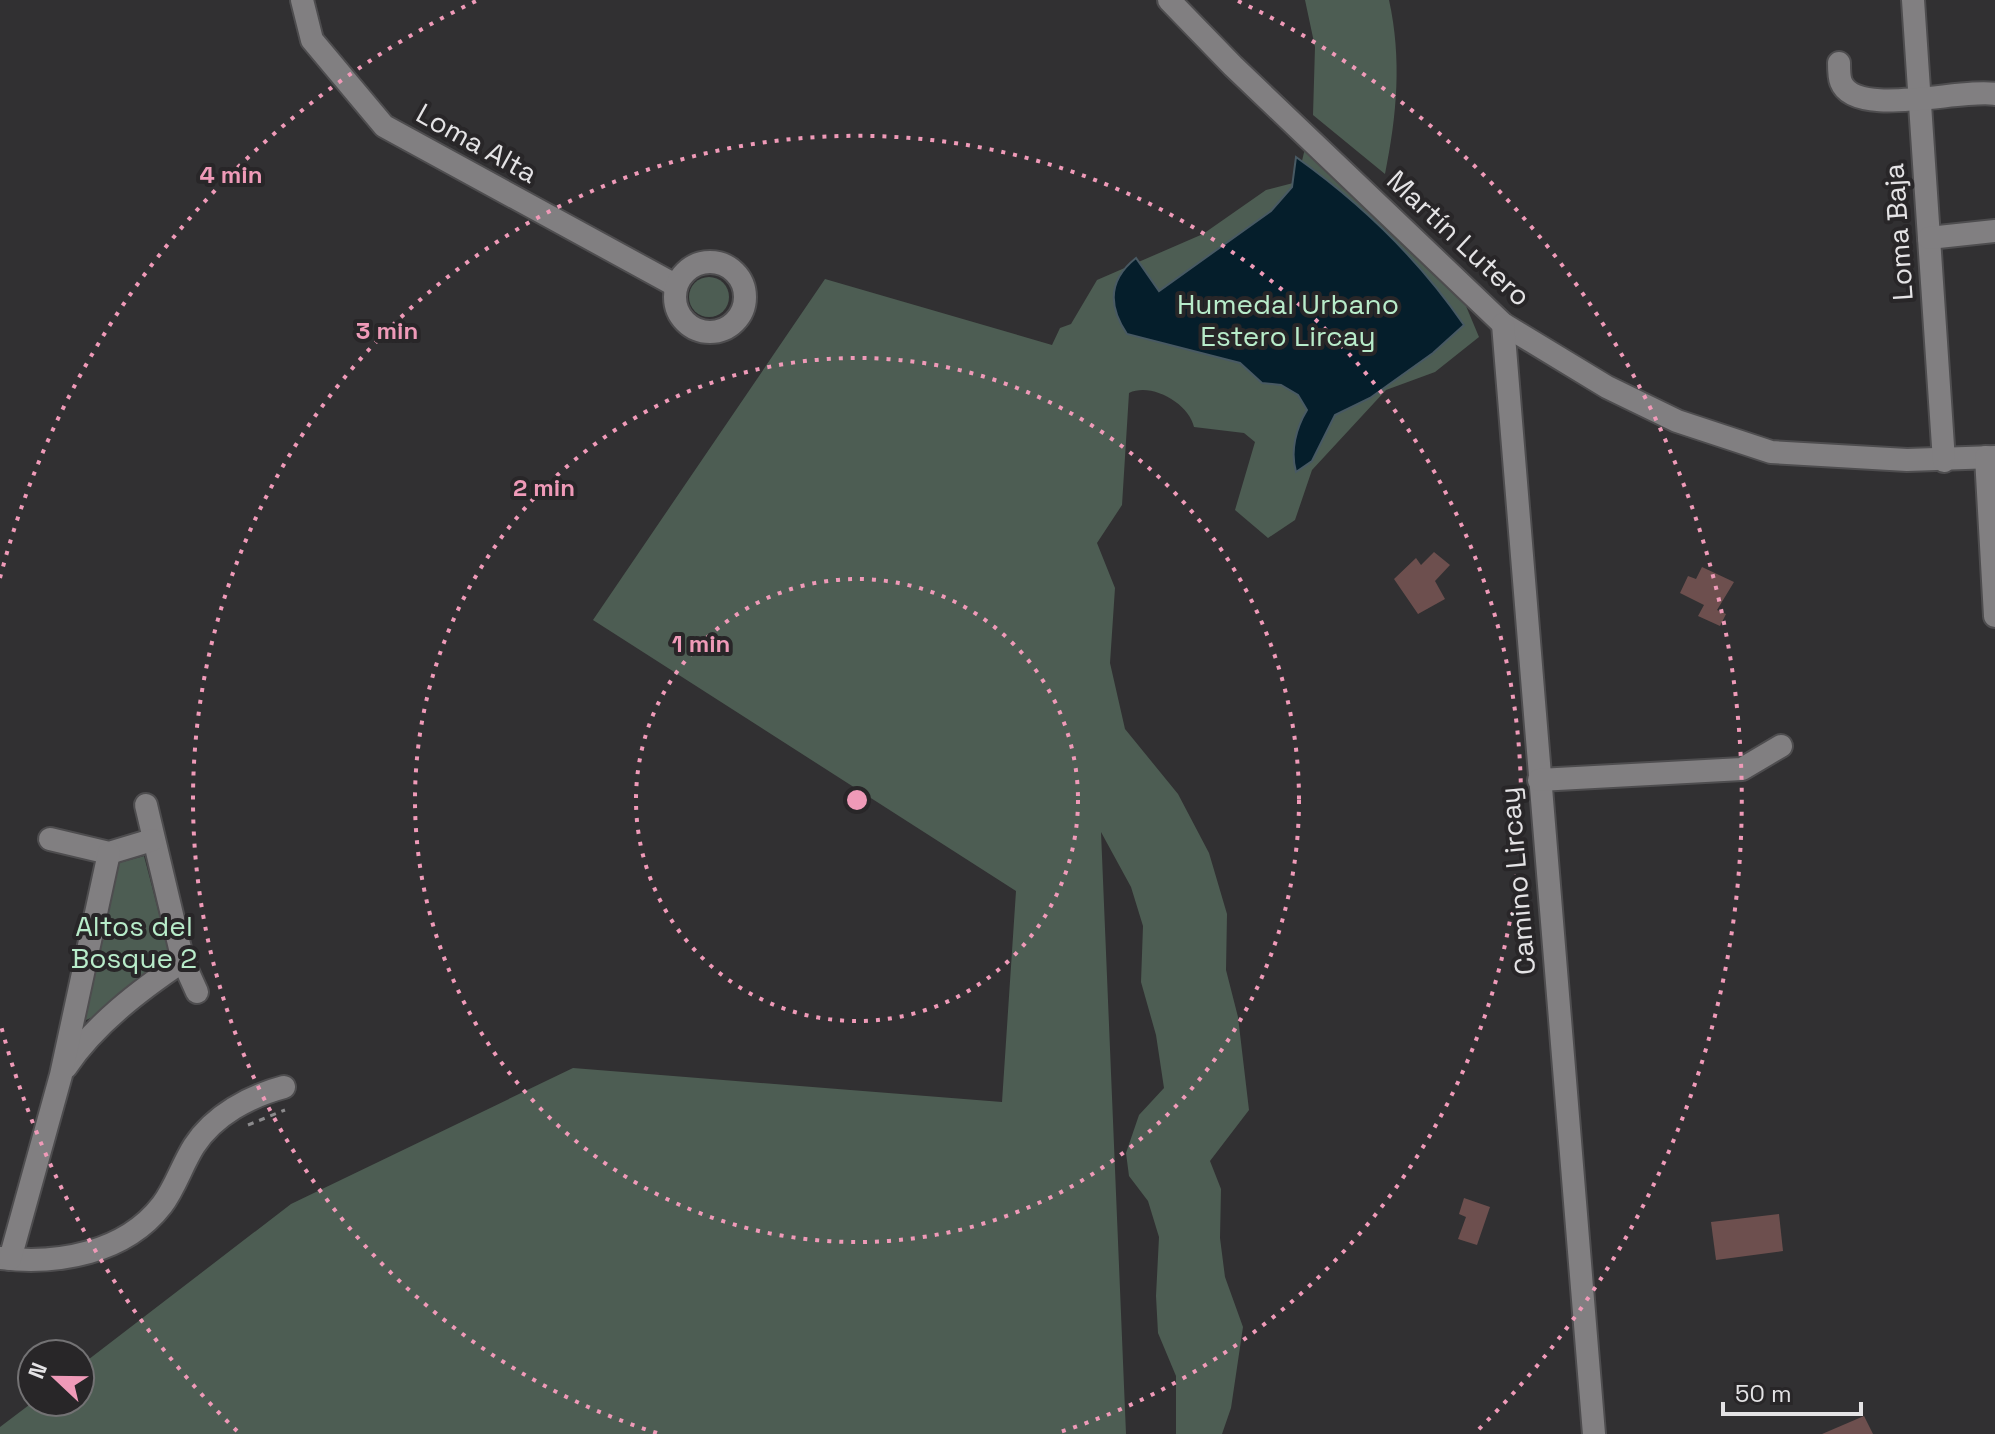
<svg xmlns="http://www.w3.org/2000/svg" width="1995" height="1434" font-family="'Space Grotesk',sans-serif">
  <style>
    .green { fill: #4d5d53 }
    .water { fill: #051e2b; stroke: #485963; stroke-width: 2 }
    .building { fill: #6d4f4e }
    .lines { fill: none; stroke-linecap: round; stroke-linejoin: round }
    .minor-casing { stroke: #4e4d4f; stroke-width: 26 }
    .path { stroke: #8b8a8c; stroke-width: 3; stroke-dasharray: 6 6; stroke-linecap: butt }
    .minor { stroke: #817f81; stroke-width: 22 }
    .ring { fill: none; stroke: #ef9ab8; stroke-width: 4; stroke-dasharray: 4 8 }
    .labels { text-anchor: middle; stroke-width: 8; stroke-linejoin: round; paint-order: stroke }
    .street-label { font-size: 28px; fill: #e4e3e5; stroke: #282628 }
    .park-label { font-size: 28px; fill: #b8ecca; stroke: #282628 }
    .centre { fill: #ef9ab8; stroke: #282628; stroke-width: 4 }
    .ring-label { font-size: 24px; text-anchor: middle; font-weight: bold; fill: #ef9ab8; stroke: #282628; stroke-width: 8; stroke-linejoin: round; paint-order: stroke }
  </style>
  <rect width="100%" height="100%" fill="#313032"/>
  <g class="green">
    <path d="M1305 0H1389C1402 59 1397 115 1385 174L1313 115 1315 47Z"/>
    <path d="M1306 144 1382 226 1466 306 1479 337 1435 372 1386 390 1312 470 1295 520 1268 538 1235 510 1255 442 1244 433 1194 427C1189 404 1152 382 1129 393L1122 505 1097 543 1115 588 1110 663 1125 729 1178 794 1209 853 1227 914 1226 970 1238 1017 1249 1110 1210 1161 1221 1189 1220 1238 1225 1277 1243 1327 1231 1408 1222 1434H1176V1376L1158 1333 1156 1296 1159 1237 1148 1201 1129 1176 1126 1153 1139 1115 1164 1088 1156 1035 1141 982 1143 926 1131 887 1101 832 1126 1434H0V1427L33 1402H80V1366L291 1204 573 1068 1002 1102 1016 891 593 620 825 279 1052 345 1060 328 1071 324 1097 280 1203 234 1266 190 1297 182Z"/>
    <circle cx="709" cy="297" r="20"/>
    <polygon points="144,856 170,956 99,1014 84,1021 119,863"/>
  </g>
  <path class="water" d="M1296 157C1362 204 1418 258 1464 325L1433 353 1370 398 1335 415 1312 461 1296 472C1290 451 1296 428 1307 410L1298 395 1281 385 1262 383 1240 363 1127 334C1108 306 1108 280 1136 258L1159 291 1271 211 1292 187Z"/>
  <g class="building">
    <polygon points="1434,552 1450,565 1435,581 1445,599 1418,614 1394,579 1416,558 1421,565"/>
    <polygon points="1702,567 1734,582 1717,610 1726,614 1720,626 1698,616 1704,605 1680,593 1688,576 1696,579"/>
    <polygon points="1464,1198 1490,1207 1477,1245 1458,1239 1466,1217 1459,1214"/>
    <polygon points="1779,1214 1783,1251 1716,1260 1711,1222"/>
    <polygon points="1864,1416 1873,1434 1822,1434"/>
  </g>
  <g class="lines">
    <defs>
      <g id="minor">
        <polyline points="302,0 312,40 384,126 675,285"/>
        <polyline points="1169,0 1233,66 1503,324 1607,387 1677,421 1771,452 1907,460 1995,457"/>
        <polyline points="1913,0 1944,461"/>
        <path d="M1839 63C1839 69 1839 77 1841 82 1855 119 1962 88 1995 94"/>
        <polyline points="1929,238 1995,231"/>
        <circle cx="710" cy="297" r="35"/>
        <polyline points="1503,324 1594,1434"/>
        <polyline points="1986,457 1995,616"/>
        <polyline points="1539,780 1742,769 1781,746"/>
        <polyline points="146,805 183,961 197,992"/>
        <polyline points="50,839 109,853 152,840"/>
        <path d="M66 1067C95 1024 140 990 183 961"/>
        <path d="M0 1258C58 1265 125 1253 162 1205 175 1188 182 1165 194 1146 214 1115 250 1096 284 1087"/>
        <polyline points="10,1259 61,1075 109,853"/>
      </g>
    </defs>
    <use href="#minor" class="minor-casing"/>
    <polyline class="path" points="248,1125 285,1110"/>
    <use href="#minor" class="minor"/>
  </g>
  <g class="ring">
    <circle cx="857" cy="800" r="221"/>
    <circle cx="857" cy="800" r="442"/>
    <path d="M657 1433A664 664 0 1 1 1057 1433"/>
    <path d="M237 1431A885 885 0 0 1 0 1022M0 578A885 885 0 0 1 476 1M1238 1A885 885 0 0 1 1477 1431"/>
  </g>
  <g class="labels">
    <g class="street-label">
      <text transform="translate(477 143) rotate(29)" y="10">Loma Alta</text>
      <text transform="translate(1898 232) rotate(-94)" y="10">Loma Baja</text>
      <text transform="translate(1459 238) rotate(43)" y="10">Martín Lutero</text>
      <text transform="translate(1517 881) rotate(-95)" y="10">Camino Lircay</text>
    </g>
    <g class="park-label">
      <text x="1288" y="314">Humedal Urbano<tspan x="1288" dy="32">Estero Lircay</tspan></text>
      <text x="134" y="936">Altos del<tspan x="134" dy="32">Bosque 2</tspan></text>
    </g>
  </g>
  <circle cx="857" cy="800" r="12" class="centre"/>
  <g class="ring-label">
    <text x="231" y="183">4 min</text>
    <text x="387" y="339">3 min</text>
    <text x="544" y="496">2 min</text>
    <text x="701" y="652">1 min</text>
  </g>
  <g transform="translate(56 1378) rotate(292)"><circle r="38" fill="#282628" stroke="#737274" stroke-width="2"/>
  <path d="M0-6L14 30L0 20L-14 30Z" fill="#ef9ab8"/>
  <text y="-12" font-size="22" font-weight="bold" text-anchor="middle" fill="#e4e3e5">N</text>
  </g>
  <path d="M1723 1402v12h138v-12" fill="none" stroke="#e4e3e5" stroke-width="4"/>
  <text x="1735" y="1402" font-size="24" fill="#e4e3e5" stroke="#282628" stroke-width="6" paint-order="stroke">50 m</text>
</svg>
